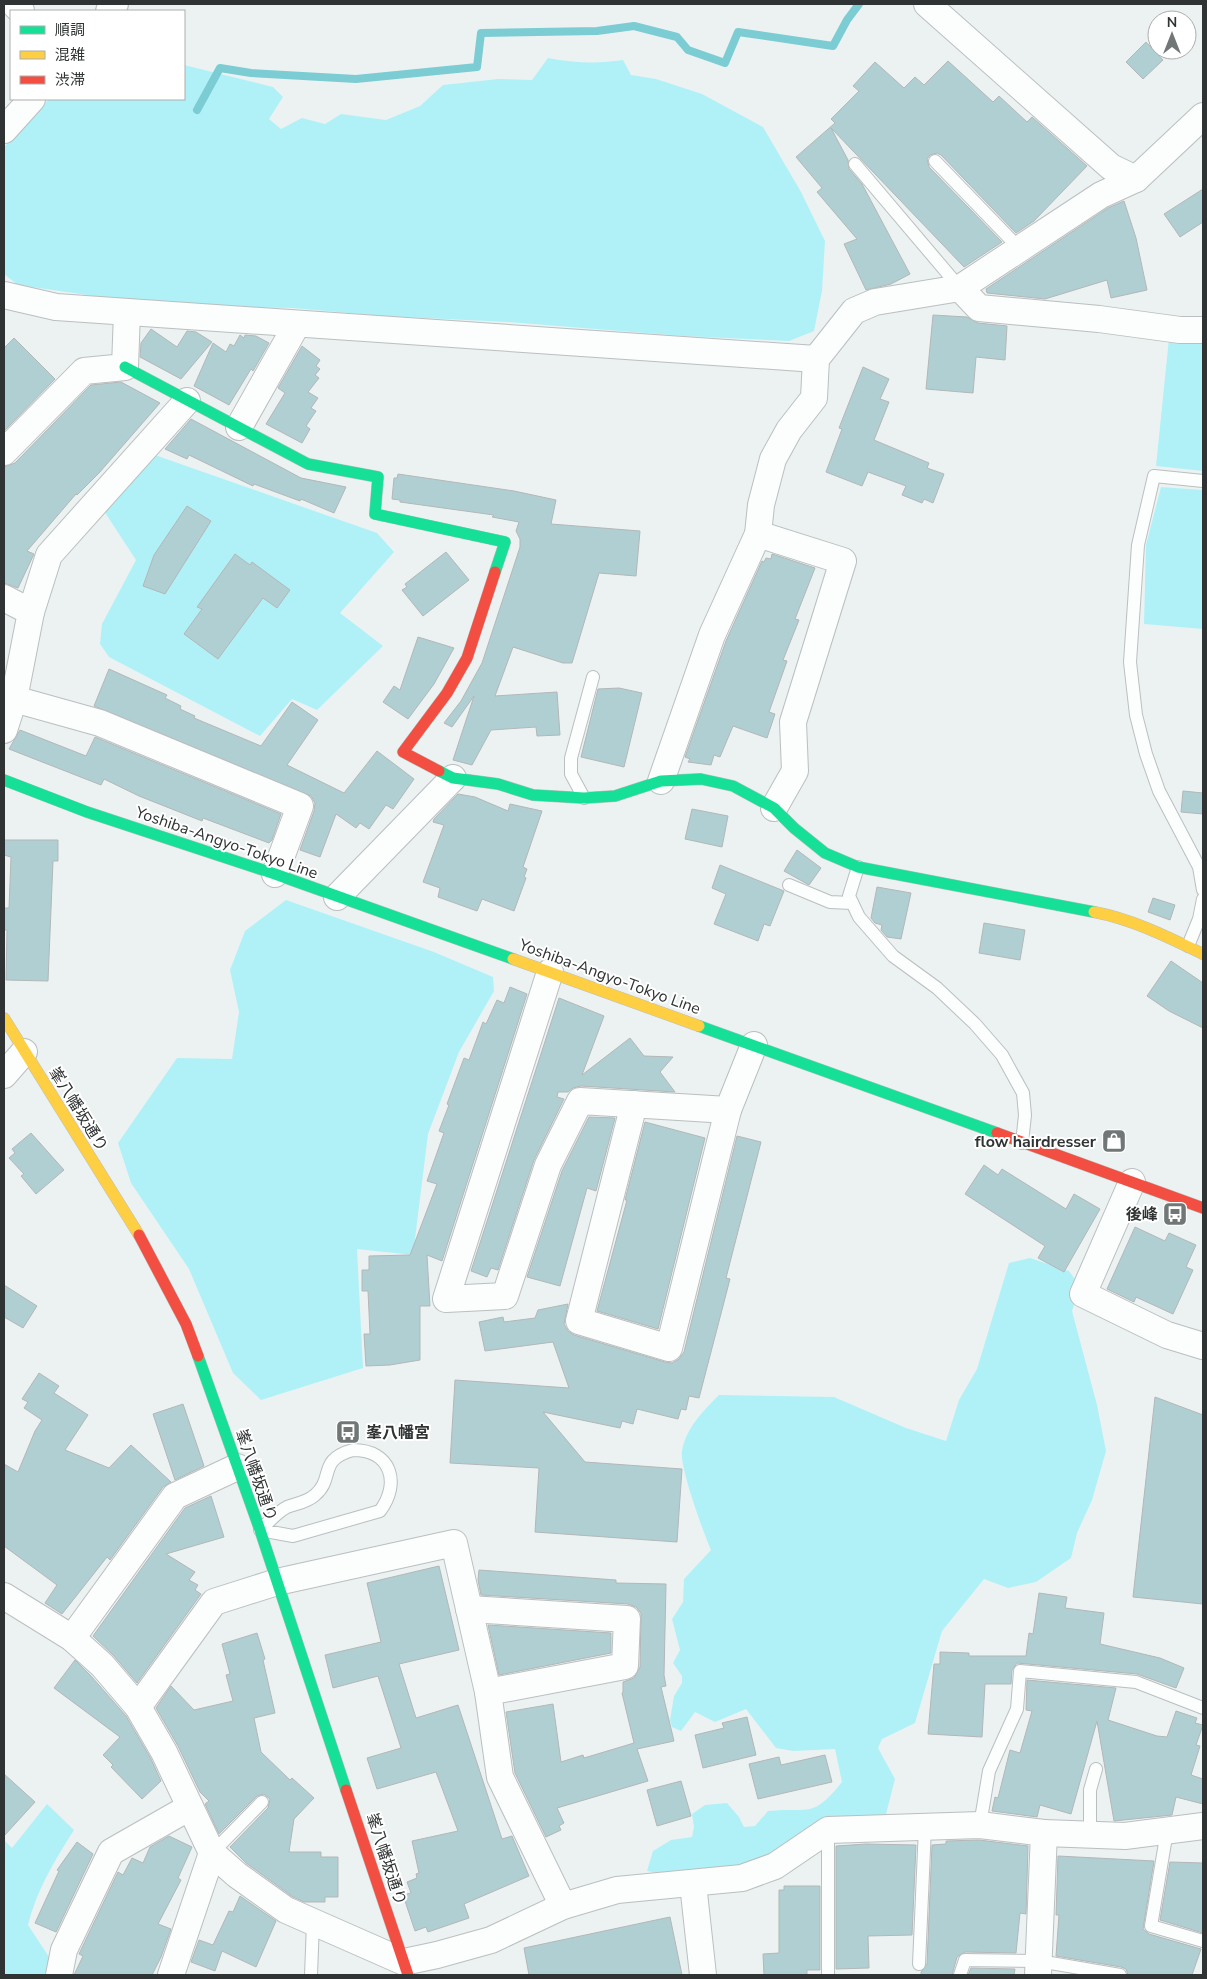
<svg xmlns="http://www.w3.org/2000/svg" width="1207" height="1979" font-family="'Nunito Sans','Noto Sans JP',sans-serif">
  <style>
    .green { fill: #b0f1f8 }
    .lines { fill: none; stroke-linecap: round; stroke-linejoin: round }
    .stream { stroke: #7bccd3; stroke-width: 8 }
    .building { fill: #b0cfd2; stroke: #b3b7b7 }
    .lane-casing { stroke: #babfbf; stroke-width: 14 }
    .street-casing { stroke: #babfbf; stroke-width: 28 }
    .fast-casing { stroke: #babfbf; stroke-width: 12 }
    .slow-casing { stroke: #babfbf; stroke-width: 12 }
    .jam-casing { stroke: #babfbf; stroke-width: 12 }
    .lane { stroke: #fcfdfd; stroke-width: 12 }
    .street { stroke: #fcfdfd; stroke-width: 26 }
    .fast { stroke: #16e098; stroke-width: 11 }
    .slow { stroke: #ffcf43; stroke-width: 11 }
    .jam { stroke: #f24e42; stroke-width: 11 }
    .labels { text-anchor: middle; stroke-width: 4; stroke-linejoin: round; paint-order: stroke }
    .street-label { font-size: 16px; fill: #2f3333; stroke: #fff }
    .poi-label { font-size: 16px; font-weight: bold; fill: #2f3333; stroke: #fff; text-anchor: end }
  </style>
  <rect width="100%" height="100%" fill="#ecf2f2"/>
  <g class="green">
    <path d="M548 58C574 63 597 64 623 60L631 75 656 79 702 94 763 127 801 192 825 241 822 291 814 331 789 341 683 336 508 322 383 316 293 308 237 307 108 298 18 285 4 274V147L49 99H184V65L273 87 283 97 269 119 281 129 302 118 325 124 341 114 386 120 420 106 443 85 498 79 532 80Z"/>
    <polygon points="1169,338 1203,342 1203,471 1156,466"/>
    <polygon points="155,455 377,533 394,552 340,613 383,646 317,710 292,699 260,736 109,657 100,644 102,624 136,560 104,511"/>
    <polygon points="1161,487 1203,490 1203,629 1144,624 1146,545"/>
    <polygon points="286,900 434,952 493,977 494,991 459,1052 428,1134 413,1255 357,1249 363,1368 261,1400 233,1373 189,1269 131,1183 118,1143 177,1058 232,1059 239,1012 230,970 245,931"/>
    <path d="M1030 1258 1069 1271 1080 1286 1072 1311 1097 1405 1106 1451 1092 1500 1077 1533 1071 1558 1036 1582 1008 1588 984 1579 942 1631 915 1723 882 1739 878 1748 895 1779 885 1818 769 1861 672 1876 647 1871 653 1851 671 1840 692 1837 694 1827 692 1814 705 1805 727 1803 739 1817 744 1827 755 1826 768 1811C811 1807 812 1819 842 1782L835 1749 793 1751 776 1748 746 1709 715 1722 695 1712 681 1731 672 1727 670 1720 674 1696 682 1683V1676L673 1663 680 1650 672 1619 683 1602 684 1579 711 1550C704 1534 679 1466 682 1451 686 1428 703 1411 719 1395L834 1397 906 1428 946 1441 959 1400 977 1369 1009 1263Z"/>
    <path d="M47 1804 74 1830C55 1860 36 1891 28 1925L51 1960 44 1975H4V1840L12 1848Z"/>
  </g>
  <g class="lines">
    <polyline class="stream" points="197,110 220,68 251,73 356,79 477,67 481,33 597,31 634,26 677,37 688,50 725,63 738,32 833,46 847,20 859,4"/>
  </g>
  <g class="building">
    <polygon points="1146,42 1163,60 1143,79 1126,62"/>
    <polygon points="948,61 993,102 999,96 1027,122 1032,117 1087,166 1034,221 1016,233 941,155 937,153 930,155 927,159 929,167 1002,242 964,267 831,128 848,160 849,169 862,184 910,274 891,284 866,290 844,244 857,239 817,192 822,188 796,157 835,123 831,119 859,91 853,86 875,62 904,88 915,77 924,85"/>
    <polygon points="1203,189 1203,222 1180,237 1164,214"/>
    <polygon points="1124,201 1136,238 1147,290 1111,298 1107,280 1045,299 987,293 986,289 1108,208"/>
    <polygon points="933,315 967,317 978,323 1007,326 1005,360 976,357 973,393 926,389"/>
    <polygon points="151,329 177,347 187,331 196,332 212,342 181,379 140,357 141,343"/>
    <polygon points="240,335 244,338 245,335 256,336 269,343 253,371 251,369 229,405 194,386 213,343 226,352 230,344 234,346"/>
    <polygon points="14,338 55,379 4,431 4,348"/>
    <polygon points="302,346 320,360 316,366 320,369 315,375 319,378 308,392 318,398 311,408 316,411 306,426 310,429 302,443 266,424 285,393 278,388"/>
    <polygon points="863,367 889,379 880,399 889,402 874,440 929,463 927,468 944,474 933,503 924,499 922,503 902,495 906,486 868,472 862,486 826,472 842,429 839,428"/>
    <polygon points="121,382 160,403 99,473 77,495 76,494 27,551 34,554 18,588 4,583 4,467 15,463 91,385"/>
    <polygon points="191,419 301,478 346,487 334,513 301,499 300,501 254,484 253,486 189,455 187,459 165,449"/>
    <polygon points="398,474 514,491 556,500 551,524 640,531 636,576 599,573 572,663 563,663 513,647 495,696 557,692 560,735 537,736 536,727 491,730 472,765 453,760 474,696 452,727 444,723 461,701 482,663 520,547 520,539 516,531 519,522 492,517 494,515 400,502 400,500 392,499 394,478 397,478"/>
    <polygon points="187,506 211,521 165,594 143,586 154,555"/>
    <polygon points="446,552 469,580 423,616 402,590 407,587 405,584"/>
    <polygon points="235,554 250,565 252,562 290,590 277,608 263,598 218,659 184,634 202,609 197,607"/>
    <polygon points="772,554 815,568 795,619 799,620 783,660 787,661 769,712 775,714 767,738 733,726 720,757 714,755 711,765 688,762 690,759 685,757 726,641 762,561 764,562 766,558 771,559"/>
    <polygon points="418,637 454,648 434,684 408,719 383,702 394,686 400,690"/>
    <polygon points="109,669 167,695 165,698 181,706 180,709 195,716 194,718 261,746 292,702 318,720 287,765 344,793 377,751 414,779 393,809 386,805 369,829 360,823 356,828 336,814 320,857 300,850 314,811 315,803 311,796 94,706"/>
    <polygon points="619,688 642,693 624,767 581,757 598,689"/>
    <polygon points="20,730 86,756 95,737 281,814 272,840 269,843 203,818 202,821 139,796 104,779 101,785 9,749"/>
    <polygon points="1183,791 1203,793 1203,814 1181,812"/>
    <polygon points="458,794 475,797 508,811 510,804 542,811 523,867 527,869 524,877 526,878 514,911 482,899 477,911 438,897 440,888 423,882 444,825 433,822 434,819"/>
    <polygon points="692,809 728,816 722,847 685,839"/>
    <polygon points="4,840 58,840 58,861 53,861 48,981 6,980 7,930 4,930 4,908 9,908 11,857 4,855"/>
    <polygon points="797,850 821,868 809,885 784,871"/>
    <polygon points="720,865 784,891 770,926 764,924 758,941 714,924 726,894 712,888"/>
    <polygon points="877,887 911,893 901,939 887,937 881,930 882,925 875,923 871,918"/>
    <polygon points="1153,898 1175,905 1170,920 1148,912"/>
    <polygon points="984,923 1025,930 1020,960 979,953"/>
    <polygon points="1171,961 1203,983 1203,1028 1169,1011 1147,996"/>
    <polygon points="510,987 527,994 442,1261 427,1255 430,1306 420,1306 420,1360 390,1365 366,1366 364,1334 370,1334 368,1291 362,1291 362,1270 369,1270 369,1256 410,1255 437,1184 427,1181 444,1133 439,1131 449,1105 447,1104 464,1058 469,1060 483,1022 486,1024 497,1000 504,1003"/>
    <polygon points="559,998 604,1016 582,1075 630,1038 644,1056 673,1057 660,1072 675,1092 581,1086 573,1088 568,1092 558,1092 557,1097 564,1099 534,1160 498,1270 491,1268 487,1277 471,1271"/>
    <polygon points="589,1117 615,1118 596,1191 587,1188 560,1286 527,1277 562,1171"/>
    <polygon points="645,1122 705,1138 658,1329 597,1311 627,1200 625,1200"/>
    <polygon points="31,1133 64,1170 36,1194 21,1176 24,1174 9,1158 15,1153 12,1149"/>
    <polygon points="737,1136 761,1142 726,1278 730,1279 699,1398 689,1396 686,1410 681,1409 678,1419 637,1409 633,1424 622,1421 620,1428 543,1412 585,1462 682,1469 677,1542 535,1532 539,1468 450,1463 455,1380 569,1388 553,1342 485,1351 479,1322 503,1317 504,1322 535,1318 538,1310 568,1304 564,1324 568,1331 574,1335 665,1362 672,1363 679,1359 684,1352"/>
    <polygon points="984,1165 998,1175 1002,1169 1066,1209 1074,1194 1100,1209 1064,1272 1038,1258 1045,1246 965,1194"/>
    <polygon points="1135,1227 1165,1241 1169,1233 1196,1245 1186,1267 1193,1270 1173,1314 1136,1297 1134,1302 1107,1289"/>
    <polygon points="4,1285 37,1306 23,1328 4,1317"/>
    <polygon points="39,1373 59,1386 54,1393 88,1415 65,1450 109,1468 131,1445 171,1482 163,1487 110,1560 107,1557 62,1614 45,1603 57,1585 4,1546 4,1464 18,1472 35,1431 42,1420 24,1408 28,1402 22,1399"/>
    <polygon points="1155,1397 1203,1415 1203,1604 1133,1597"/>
    <polygon points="183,1404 204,1466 175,1480 153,1414"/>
    <polygon points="211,1496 224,1537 166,1554 195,1572 189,1580 198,1585 195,1590 201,1594 137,1683 113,1655 93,1636 185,1508"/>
    <polygon points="439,1566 459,1650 399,1664 416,1718 458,1705 502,1839 512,1836 529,1876 464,1904 469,1918 428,1932 426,1927 415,1931 403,1895 411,1893 407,1882 417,1878 416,1874 419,1873 412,1841 458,1831 436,1772 377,1789 367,1758 401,1748 378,1676 333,1688 325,1655 381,1642 367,1583"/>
    <polygon points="479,1570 616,1580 616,1583 666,1584 664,1675 666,1686 661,1687 674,1741 637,1749 648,1781 557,1808 564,1823 559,1826 561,1830 546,1837 515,1773 506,1712 553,1704 561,1762 583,1755 584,1758 634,1743 622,1693 623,1692 623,1682 634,1678 640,1667 641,1613 636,1607 628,1604 481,1595 478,1580"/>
    <polygon points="1039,1593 1067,1597 1065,1608 1104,1613 1100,1644 1160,1658 1184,1668 1176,1688 1137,1674 1017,1663 1012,1670 1011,1684 985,1684 982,1737 928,1734 934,1664 940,1664 940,1652 969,1653 969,1656 1026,1656 1029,1633 1033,1634"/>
    <polygon points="488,1625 611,1633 611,1653 499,1675"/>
    <polygon points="257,1633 265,1659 263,1660 275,1713 254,1718 261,1752 290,1780 292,1778 314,1798 294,1819 289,1852 321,1852 321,1857 338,1857 338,1897 325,1897 325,1902 304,1902 293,1897 246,1863 230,1847 268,1808 270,1799 264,1794 257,1796 219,1834 205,1804 209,1801 200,1792 178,1746 156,1708 171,1686 194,1710 233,1701 226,1675 230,1674 222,1644"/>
    <polygon points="75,1660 91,1676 126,1716 151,1759 161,1781 142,1799 111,1767 113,1765 103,1755 120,1737 54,1688"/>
    <polygon points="1027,1680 1116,1688 1108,1720 1157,1736 1167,1737 1176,1711 1197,1718 1195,1723 1203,1725 1196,1745 1200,1746 1191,1775 1203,1779 1203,1804 1176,1797 1172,1815 1114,1821 1097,1721 1071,1814 1040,1805 1037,1817 992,1811 995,1797 998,1798 1010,1750 1020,1753 1032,1711 1026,1710"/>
    <polygon points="747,1717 756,1755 703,1768 695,1735 724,1728 722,1723"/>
    <polygon points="825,1755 832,1782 758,1799 749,1764 779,1757 781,1765"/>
    <polygon points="4,1774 35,1802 4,1836"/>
    <polygon points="681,1781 691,1816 657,1826 647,1790"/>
    <polygon points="169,1836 192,1847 178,1878 181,1880 158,1924 171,1929 161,1957 152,1975 74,1975 83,1956 79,1954 118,1872 123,1875 132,1858 143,1863 150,1847"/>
    <polygon points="979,1840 1028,1846 1026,1914 1020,1913 1016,1953 965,1952 957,1957 952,1975 921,1975 921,1972 927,1964 932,1845 946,1844 946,1841"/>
    <polygon points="77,1842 93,1854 56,1932 35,1923 59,1871 57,1870"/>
    <polygon points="866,1844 916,1845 912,1935 868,1936 869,1968 836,1969 836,1846"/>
    <polygon points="1058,1856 1154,1861 1143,1929 1149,1934 1201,1949 1192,1975 1128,1975 1126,1969 1121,1967 1056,1956 1059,1915 1056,1915"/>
    <polygon points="1170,1862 1203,1863 1203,1933 1160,1920"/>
    <polygon points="784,1886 820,1886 820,1970 807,1970 807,1975 764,1975 763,1954 779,1953 779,1890 784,1890"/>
    <polygon points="240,1896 276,1921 256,1967 222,1951 215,1971 191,1962 199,1940 213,1945 229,1911 233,1912"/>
    <polygon points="670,1917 682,1975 529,1975 524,1948"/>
    <polygon points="971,1968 1015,1969 1014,1975 968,1975"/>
  </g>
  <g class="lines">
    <defs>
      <g id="lane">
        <polyline points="935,161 1020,249"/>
        <polyline points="855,164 960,288"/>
        <polyline points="1203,481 1154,476 1138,545 1130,662 1136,715 1146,754 1159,791 1199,867 1203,890"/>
        <polyline points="584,798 571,774 571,758 593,677"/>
        <polyline points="858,867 849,896 859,917 893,956 937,988 975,1024 1002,1055 1023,1093 1025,1115 1022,1143"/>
        <polyline points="789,885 830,902 852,903"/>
        <polyline points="1188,946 1199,919 1203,899"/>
        <path d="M353 1450C391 1450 401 1483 380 1511L293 1536 260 1530C268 1523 277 1512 287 1507 297 1503 306 1503 315 1495 335 1478 317 1460 353 1450Z"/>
        <polyline points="980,1825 989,1771 1017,1709 1020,1671 1136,1682 1203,1708"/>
        <polyline points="828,1830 828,1974"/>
        <polyline points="1167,1831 1151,1926 1203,1941"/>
        <polyline points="1090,1835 1090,1790 1096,1769"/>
        <polyline points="212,1853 262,1802"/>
        <polyline points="919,1964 925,1827"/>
        <polyline points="311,1975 313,1923"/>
        <polyline points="960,1975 965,1960 1039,1961 1120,1975"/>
      </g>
      <g id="street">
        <polyline points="14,4 21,11"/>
        <polyline points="927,4 1111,167 1136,179"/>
        <polyline points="109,11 115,4"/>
        <polyline points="4,130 32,99"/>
        <polyline points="960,288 979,308 1099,319 1180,330 1203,330"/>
        <polyline points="4,295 56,307 816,359 854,311 875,302 960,288 1101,195 1136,179 1203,116"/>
        <polyline points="239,427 297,324"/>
        <polyline points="4,452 84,371 125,367 127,312"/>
        <polyline points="758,534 843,561 793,722 795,771 774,808"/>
        <polyline points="4,598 31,612 14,699 4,730"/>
        <polyline points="31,612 49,555 187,401"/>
        <polyline points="14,699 100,723 300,806 275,874"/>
        <polyline points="661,781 712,635 758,534 761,505 773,459 789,430 814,398 816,359"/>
        <polyline points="337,897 453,778"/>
        <polyline points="550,972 446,1299 505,1296 548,1165 580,1101 728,1110 754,1045"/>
        <polyline points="4,1075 24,1052"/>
        <polyline points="634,1104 579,1321 669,1348 728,1110"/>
        <polyline points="1132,1182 1083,1294 1167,1335 1203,1346"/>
        <polyline points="4,1596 72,1638 102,1665 138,1707 164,1752 212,1853 237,1875 286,1910 404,1962 437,1955 491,1940 563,1906 617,1890 742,1878 775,1866 828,1830 980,1825 1044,1833 1125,1836 1203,1826"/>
        <polyline points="469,1609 627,1619 625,1666 488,1692"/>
        <polyline points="72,1638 175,1496 237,1467"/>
        <polyline points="138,1707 214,1602 277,1582 454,1543 488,1692 500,1777 563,1906"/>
        <polyline points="693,1884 703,1975"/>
        <polyline points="59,1975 64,1950 111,1852 190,1807"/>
        <polyline points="171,1975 212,1853"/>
        <polyline points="1038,1975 1044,1833"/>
      </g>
      <g id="fast">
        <polyline points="125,367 308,464 378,477 375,514 505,542 495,572"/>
        <polyline points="439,771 453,778 498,784 533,795 584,798 615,796 661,781 701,779 733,786 774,808 794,828 825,853 858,867 1094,912"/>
        <polyline points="4,780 87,812 275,874 513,959"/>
        <polyline points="699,1026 997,1133"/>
        <polyline points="198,1356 260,1530 346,1790"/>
      </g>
      <g id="slow">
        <path d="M1094 912C1132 919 1168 937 1203 954"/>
        <polyline points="513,959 699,1026"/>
        <polyline points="4,1018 139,1235"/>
      </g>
      <g id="jam">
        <polyline points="439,771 403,752 447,693 467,658 495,572"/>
        <polyline points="997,1133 1203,1208"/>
        <polyline points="139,1235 186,1324 198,1356"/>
        <polyline points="346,1790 408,1975"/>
      </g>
    </defs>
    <use href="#lane" class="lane-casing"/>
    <use href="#street" class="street-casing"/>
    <use href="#fast" class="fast-casing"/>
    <use href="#slow" class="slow-casing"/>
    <use href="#jam" class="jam-casing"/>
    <use href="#lane" class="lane"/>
    <use href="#street" class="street"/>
    <use href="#fast" class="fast"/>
    <use href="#slow" class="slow"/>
    <use href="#jam" class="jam"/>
  </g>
  <defs>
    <symbol id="shop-square" viewBox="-11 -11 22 22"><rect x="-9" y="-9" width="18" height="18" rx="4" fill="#717676" stroke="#fff"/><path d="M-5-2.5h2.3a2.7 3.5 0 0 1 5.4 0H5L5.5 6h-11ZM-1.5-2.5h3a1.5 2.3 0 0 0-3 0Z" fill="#fff"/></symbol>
    <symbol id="bus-square" viewBox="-11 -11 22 22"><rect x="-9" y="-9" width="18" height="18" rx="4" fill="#717676" stroke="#fff"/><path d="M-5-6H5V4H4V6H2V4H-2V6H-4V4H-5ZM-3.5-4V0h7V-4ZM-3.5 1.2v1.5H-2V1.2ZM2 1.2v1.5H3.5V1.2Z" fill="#fff"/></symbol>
  </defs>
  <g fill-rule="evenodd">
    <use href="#shop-square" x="1100" y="1127" width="28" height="28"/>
    <use href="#bus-square" x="1161" y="1200" width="28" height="28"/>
    <use href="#bus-square" x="334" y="1418" width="28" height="28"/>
  </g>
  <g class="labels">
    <g class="street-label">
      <text transform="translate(227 842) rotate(19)" y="6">Yoshiba-Angyo-Tokyo Line</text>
      <text transform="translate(610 976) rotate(20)" y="6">Yoshiba-Angyo-Tokyo Line</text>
      <text transform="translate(79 1109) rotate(58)" y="6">峯八幡坂通り</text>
      <text transform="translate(257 1475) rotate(71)" y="6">峯八幡坂通り</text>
      <text transform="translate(387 1859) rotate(72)" y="6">峯八幡坂通り</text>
    </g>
    <g class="poi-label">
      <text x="1096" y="1147">flow hairdresser</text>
      <text x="1158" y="1220">後峰</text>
      <text x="366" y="1438" text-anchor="start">峯八幡宮</text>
    </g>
  </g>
  <rect width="1207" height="1979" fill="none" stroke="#2f3333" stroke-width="10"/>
  <rect x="10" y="10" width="175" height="90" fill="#ffffff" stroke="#acadad"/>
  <rect x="20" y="26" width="25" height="8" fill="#16e098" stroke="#acadad"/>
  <text x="55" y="35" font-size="15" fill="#2f3333">順調</text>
  <rect x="20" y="51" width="25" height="8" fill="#ffcf43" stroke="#acadad"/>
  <text x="55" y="60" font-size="15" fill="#2f3333">混雑</text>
  <rect x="20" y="76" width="25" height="8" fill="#f24e42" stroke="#acadad"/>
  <text x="55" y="85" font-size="15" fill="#2f3333">渋滞</text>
  <g transform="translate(1172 35)"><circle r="24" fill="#ffffff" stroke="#acadad"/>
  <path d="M0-4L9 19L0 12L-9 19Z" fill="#717676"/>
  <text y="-8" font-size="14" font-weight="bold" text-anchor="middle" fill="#2f3333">N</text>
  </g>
</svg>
